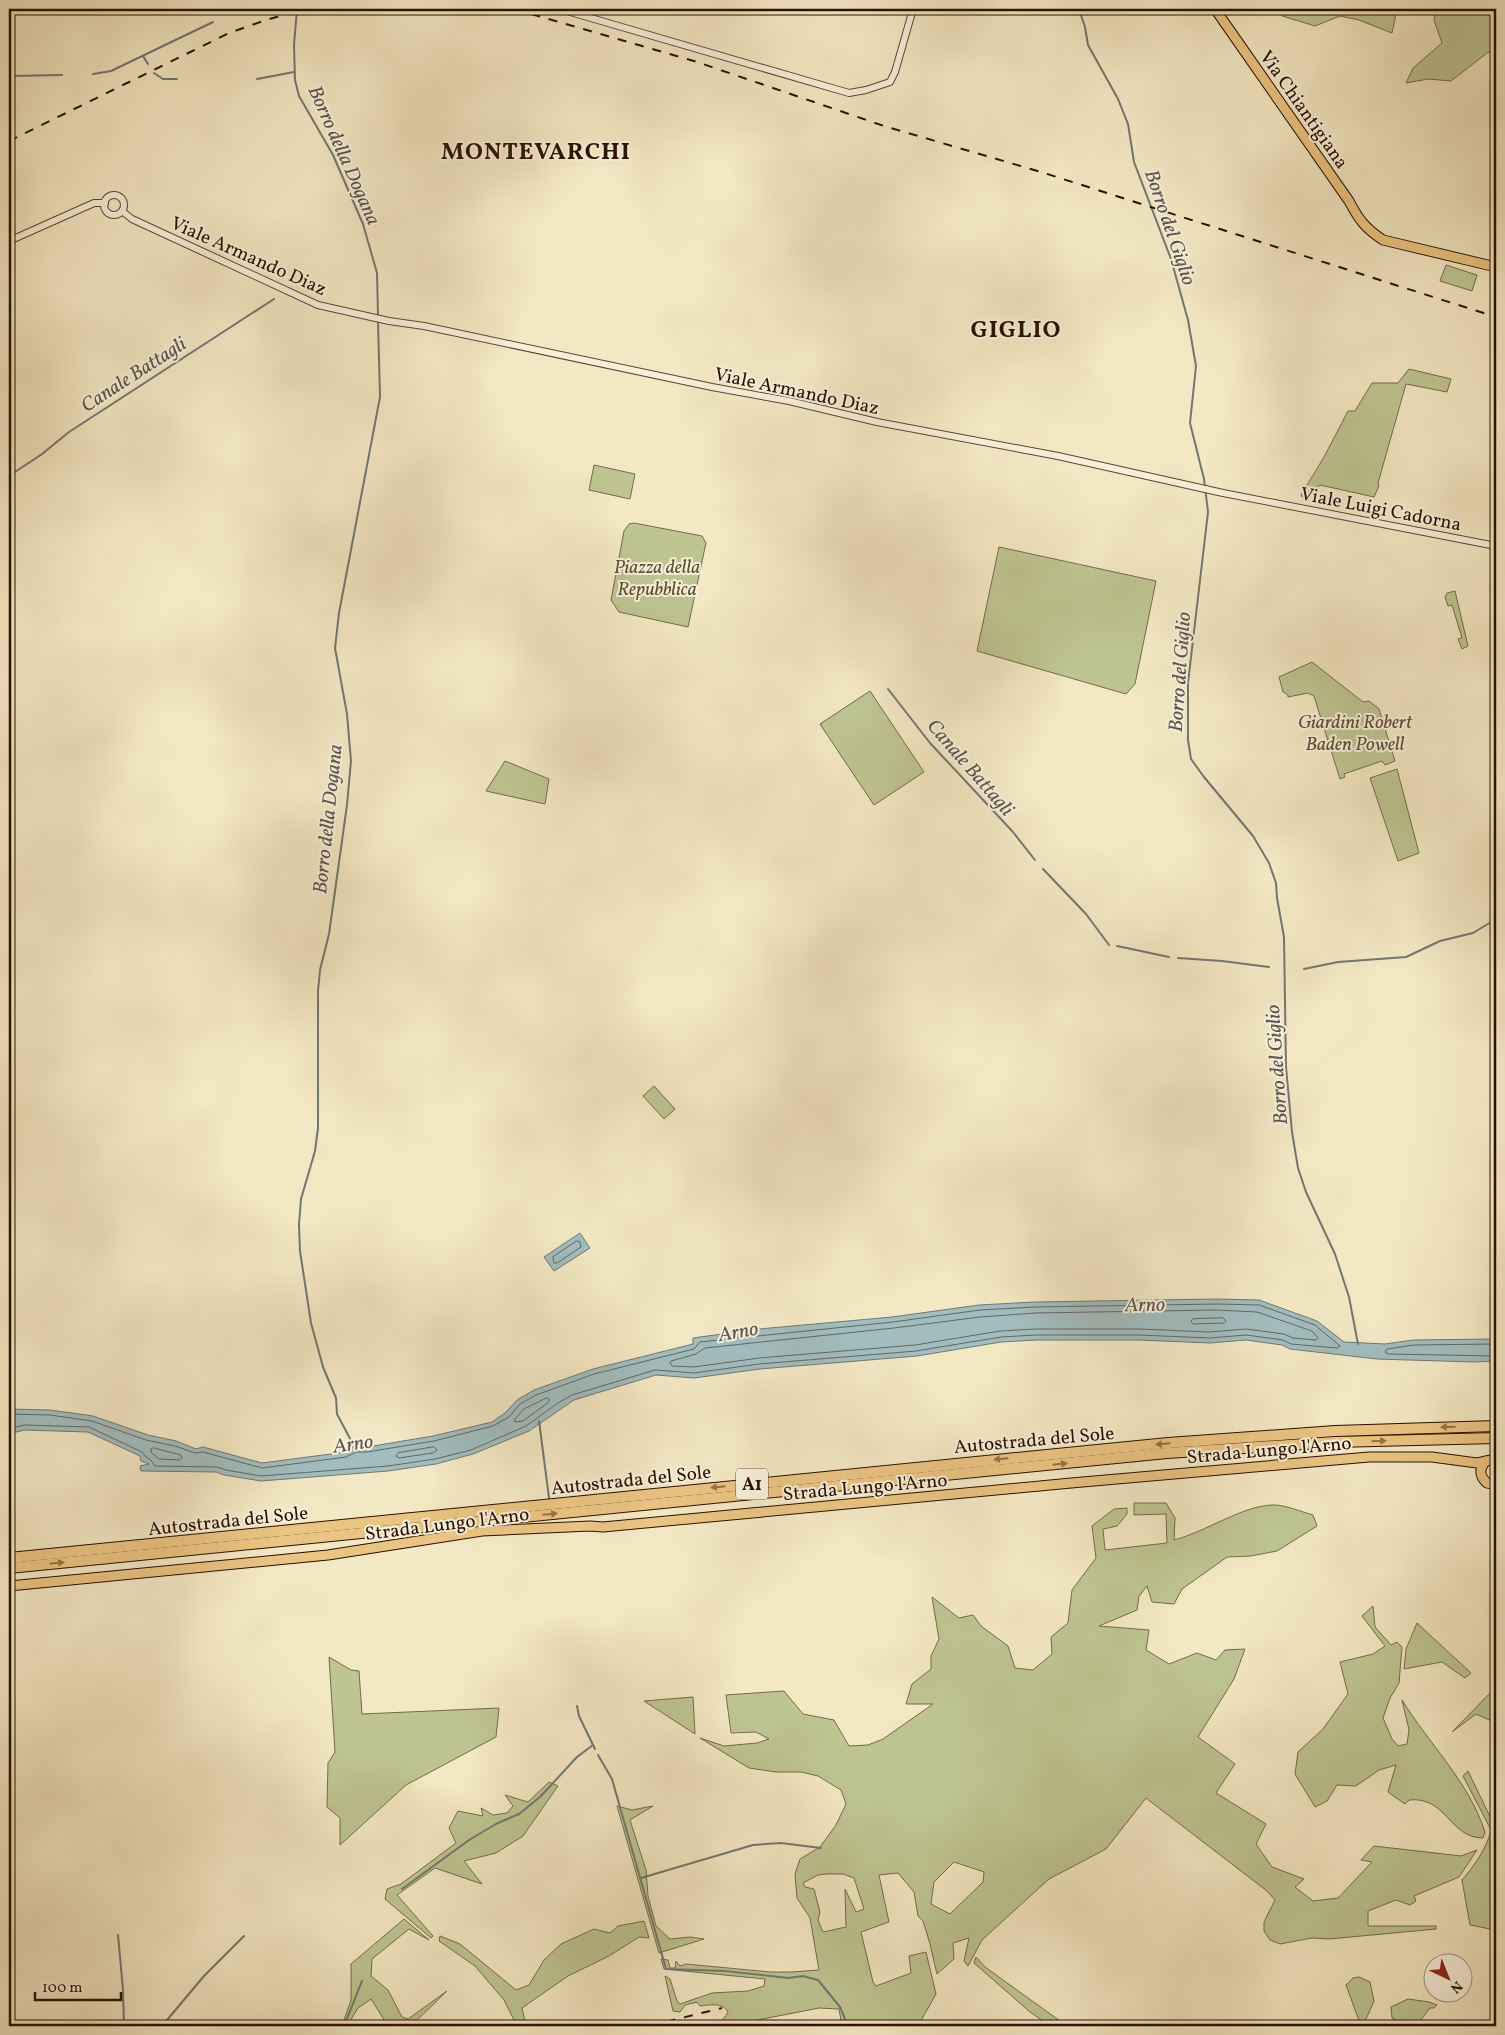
<svg xmlns="http://www.w3.org/2000/svg" width="1505" height="2035" font-family="Vollkorn,serif">
  <style>
    .green { fill: #bec592; stroke: #746a4a; fill-rule: evenodd }
    .water { fill: #a1bdbf; stroke: #727773 }
    .lines { fill: none; stroke-linecap: round; stroke-linejoin: round }
    .shore { stroke: #666660; stroke-width: 1 }
    .stream { stroke: #727773; stroke-width: 2 }
    .tertiary-casing { stroke: #5d4432; stroke-width: 8 }
    .primary-casing { stroke: #2b0e02; stroke-width: 11 }
    .motorway-casing { stroke: #2b0e02; stroke-width: 12 }
    .tertiary { stroke: #f7f0d9; stroke-width: 6 }
    .primary { stroke: #eac482; stroke-width: 9 }
    .motorway { stroke: #eac482; stroke-width: 10 }
    .rail { stroke: #2b0e02; stroke-width: 2; stroke-dasharray: 9 9; stroke-linecap: butt }
    .oneway { fill: #947248 }
    .labels { text-anchor: middle; stroke-width: 4; stroke-linejoin: round; paint-order: stroke }
    .shield { fill: #f7f0d9; stroke: #685242; stroke-width: 1 }
    .shield-label { font-size: 18px; font-weight: bold; fill: #2b0e02 }
    .street-label { font-size: 19px; fill: #2b0e02; stroke: #f7f0d9 }
    .park-label { font-size: 19px; font-style: italic; fill: #5e4e34; stroke: #f7f0d9 }
    .water-label { font-size: 20px; font-style: italic; fill: #5a544e; stroke: #f7f0d9 }
    .district-label { font-size: 24px; font-weight: bold; letter-spacing: 1px; fill: #2b0e02; stroke: #f7f0d9 }
  </style>
  <rect width="100%" height="100%" fill="#f3e8c4"/>
  <filter id="stains"><feTurbulence type="fractalNoise" baseFrequency=".004" numOctaves="4"/><feColorMatrix values="0 0 0 0 .2 0 0 0 0 .09 0 0 0 0 .02 0 0 0 .5 -.17"/></filter>
  <radialGradient id="worn" r=".72"><stop offset=".6" stop-color="#630" stop-opacity="0"/><stop offset="1" stop-color="#630" stop-opacity=".3"/></radialGradient>
  <g class="green">
    <polygon points="1276,9 1397,9 1392,33 1359,20 1340,16 1315,26 1282,16"/>
    <polygon points="1436,9 1496,9 1496,49 1487,53 1451,81 1428,79 1406,83 1413,68 1442,43 1434,20"/>
    <polygon points="1446,265 1477,275 1472,291 1440,281"/>
    <polygon points="1409,369 1451,379 1447,392 1406,384 1378,483 1379,486 1374,497 1320,485 1302,497 1301,495 1324,457 1348,411 1355,411 1372,383 1398,383"/>
    <polygon points="594,465 635,474 630,499 589,490"/>
    <polygon points="634,523 702,536 706,543 688,627 619,612 611,600 624,531 629,524"/>
    <polygon points="999,547 1156,581 1135,684 1126,694 977,651"/>
    <polygon points="1455,591 1468,646 1462,649 1458,639 1462,638 1452,605 1448,606 1445,597 1447,593"/>
    <polygon points="1312,662 1363,702 1369,701 1379,709 1395,761 1385,765 1382,761 1344,774 1345,777 1340,779 1314,696 1308,693 1288,697 1288,695 1283,692 1279,677"/>
    <polygon points="870,691 924,772 874,805 820,724"/>
    <polygon points="505,761 549,779 545,804 486,791"/>
    <polygon points="1397,769 1419,853 1398,861 1370,778"/>
    <polygon points="654,1086 675,1109 664,1119 643,1096"/>
    <path d="M1134 1503H1166L1175 1518 1174 1540C1205 1532 1242 1506 1272 1505 1283 1504 1302 1512 1313 1515L1317 1526 1277 1551 1251 1556 1227 1557 1182 1589 1174 1604 1152 1602 1147 1586 1139 1596 1137 1610 1099 1626 1149 1630 1146 1650 1169 1664 1197 1653 1216 1660 1225 1650 1245 1649 1234 1679 1198 1737 1235 1764 1216 1793 1266 1824 1256 1844 1272 1867 1304 1879 1295 1887 1313 1901 1338 1898 1372 1862 1361 1860 1374 1846 1461 1856 1477 1850 1459 1877 1414 1896 1416 1901 1410 1905 1396 1900 1368 1911V1926H1436V1929L1329 1939 1312 1938 1280 1944 1270 1940 1264 1931V1922L1275 1900 1267 1891 1146 1798 1106 1849 1049 1879 982 1940 968 1966 964 1961 969 1938 953 1943 954 1959 937 1974 930 1944 923 1921 918 1916 914 1892 898 1873 879 1875 889 1922 861 1932 873 1982 876 1986 911 1973 909 1956 926 1952 936 1994 918 2026H842L839 2009 819 2008 727 2026H701C712 2024 723 2024 728 2012 723 2002 710 2005 700 2006L697 2002 685 2005 680 2012 673 2011 665 1976 670 1979 677 2001 680 2004 712 1993 748 1991 764 1986 765 1979 664 1969 661 1959 668 1960 670 1968H675L676 1961 680 1966 686 1964 770 1972H792L819 1970 810 1918 797 1898 795 1874 800 1859 820 1847 836 1825 846 1804 841 1790 818 1776 801 1772H776L749 1768 700 1738 724 1746 757 1743 769 1739 756 1732 731 1733 726 1695 784 1691 803 1714 834 1720 849 1746 868 1745 883 1739 933 1704H906L912 1684 931 1669V1656L939 1639 932 1597 959 1618 973 1615 981 1626 1008 1646 1015 1668 1033 1670 1052 1654 1051 1637 1068 1623 1072 1590 1096 1558 1092 1526 1114 1509 1127 1508V1514L1117 1526 1103 1529 1105 1550 1167 1543 1166 1514 1134 1515ZM954 1862 984 1872 983 1882 950 1914 931 1904 934 1882ZM827 1874H843L854 1878 864 1909 856 1912 845 1889 846 1927 823 1932 818 1920 820 1912 814 1889 805 1887 803 1883 818 1875Z"/>
    <path d="M1373 1606 1375 1627 1391 1645 1397 1642 1402 1647 1399 1683 1390 1698 1383 1718 1392 1739 1398 1746 1407 1744 1409 1730 1402 1700C1429 1744 1469 1782 1485 1832L1483 1838C1449 1838 1447 1796 1409 1800L1405 1804 1388 1792 1396 1765 1379 1770 1356 1786 1337 1785 1327 1801 1315 1807 1295 1774 1298 1752 1323 1729 1348 1694 1340 1662 1373 1654 1385 1646 1362 1616Z"/>
    <polygon points="1417,1623 1471,1673 1465,1678 1442,1662 1404,1669 1406,1649"/>
    <polygon points="329,1657 351,1670 359,1671 362,1714 499,1708 496,1737 406,1785 340,1845 340,1818 327,1807 328,1763 335,1752"/>
    <polygon points="1496,1687 1496,1723 1476,1714 1452,1732"/>
    <polygon points="693,1697 695,1734 644,1701"/>
    <path d="M1468 1771 1495 1827 1496 1825V1909L1493 1916 1496 1919V1940L1490 1929 1470 1925 1462 1880C1473 1868 1488 1846 1491 1830L1463 1776Z"/>
    <polygon points="549,1782 558,1786 523,1836 496,1853 464,1861 482,1884 435,1868 397,1895 433,1936 431,1938 385,1899 387,1889 401,1884 456,1843 449,1828 458,1811 483,1816 481,1808 493,1815 507,1813 513,1806 505,1795 528,1802"/>
    <polygon points="617,1806 632,1810 653,1806 630,1820 646,1870 648,1896 656,1926 670,1939 690,1937 704,1939 659,1953"/>
    <polygon points="404,1919 429,1940 409,1929 372,1959 371,1976 388,1990 402,2017 408,2019 447,1991 411,2026 388,2026 371,1999 358,2008 347,2026 342,2026 351,2000 351,1964"/>
    <polygon points="644,1921 649,1938 639,1937 609,1956 568,1976 522,2008 526,2026 517,2026 504,2000 475,1966 439,1941 440,1936 460,1944 516,1990 529,1985 544,1960 561,1944 594,1929 610,1933 618,1926"/>
    <polygon points="976,1957 985,1967 1067,2026 1050,2026 1030,2012 974,1963"/>
    <polygon points="1359,1977 1370,1982 1374,2001 1363,2026 1361,2026 1346,1985 1353,1978"/>
    <polygon points="1408,1999 1429,2002 1437,2005 1434,2008 1430,2008 1416,2026 1408,2026 1392,2018 1391,2007"/>
  </g>
  <g class="water">
    <polygon points="580,1233 590,1248 554,1271 544,1257"/>
    <polygon points="1217,1299 1259,1300 1317,1321 1344,1342 1385,1344 1413,1340 1496,1339 1496,1361 1474,1362 1377,1359 1290,1349 1282,1345 1246,1340 1210,1343 1139,1340 1037,1340 1001,1342 917,1356 760,1369 694,1378 656,1375 574,1400 529,1431 473,1454 436,1464 388,1471 261,1481 224,1475 216,1472 141,1471 140,1466 149,1464 141,1461 140,1456 88,1432 24,1430 9,1434 9,1409 50,1410 93,1416 148,1435 176,1441 196,1449 203,1447 262,1463 346,1452 354,1446 367,1447 433,1436 492,1422 505,1413 517,1400 534,1390 593,1369 693,1344 693,1338 759,1329 892,1317 979,1305 1035,1302"/>
  </g>
  <g class="lines">
    <g class="shore">
      <polygon points="577,1241 580,1242 581,1247 557,1263 554,1263 553,1257"/>
      <polygon points="1217,1310 1257,1312 1312,1331 1318,1338 1316,1340 1293,1338 1284,1334 1246,1329 1209,1332 1139,1329 1036,1329 1000,1331 915,1345 759,1358 694,1367 672,1366 670,1363 671,1361 696,1354 705,1348 894,1328 980,1317 1036,1313"/>
      <polygon points="1223,1318 1226,1321 1224,1323 1193,1324 1191,1321 1193,1319"/>
      <polyline points="1496,1344 1414,1345 1387,1349 1385,1352 1388,1354 1496,1356"/>
      <polygon points="547,1398 549,1399 549,1402 523,1421 515,1422 515,1419 524,1409"/>
      <polyline points="9,1414 50,1415 92,1421 146,1440 175,1446 195,1453 203,1452 262,1468 346,1457 356,1452 367,1452 434,1441 493,1426 509,1417 520,1404 536,1395 594,1374 694,1349 700,1342 893,1322 980,1310 1035,1307 1217,1304 1259,1305 1315,1325 1340,1346 1337,1348 1291,1344 1283,1340 1246,1335 1210,1338 1139,1335 1036,1335 1001,1337 916,1351 759,1364 694,1373 655,1370 572,1395 558,1403 526,1426 471,1450 435,1459 388,1466 261,1476 226,1470 217,1467 155,1466 151,1460 146,1457 142,1452 89,1427 24,1425 9,1429"/>
      <polygon points="434,1447 437,1450 433,1453 399,1458 396,1456 398,1453"/>
      <polygon points="154,1448 181,1455 182,1458 180,1460 159,1459 151,1452 151,1449"/>
    </g>
    <g class="stream">
      <polyline points="297,9 294,45 295,80 299,96 333,155 363,224 377,273 378,316"/>
      <polyline points="1079,9 1085,27 1088,45 1118,99 1128,124 1134,162 1171,259 1188,320 1196,366 1190,423 1204,479 1208,512 1188,683 1188,740 1191,759 1204,777 1253,836 1269,863 1276,883 1277,898 1284,937 1286,1067 1292,1132 1298,1168 1306,1192 1335,1254 1349,1297 1358,1344"/>
      <polyline points="143,56 148,64"/>
      <polyline points="154,73 163,79 177,79"/>
      <polyline points="93,74 111,71 213,22"/>
      <polyline points="9,76 62,75"/>
      <polyline points="257,79 294,72"/>
      <polyline points="9,476 42,454 69,432 274,299"/>
      <polyline points="888,689 930,743 1013,832 1035,860"/>
      <polyline points="1043,869 1086,914 1109,945"/>
      <polyline points="1117,946 1169,957"/>
      <polyline points="1178,958 1222,961 1269,967"/>
      <polyline points="1304,969 1338,962 1406,957 1440,941 1473,933 1496,919"/>
      <polyline points="539,1421 549,1498"/>
      <polyline points="355,1448 337,1414 336,1398 323,1367 311,1323 300,1251 299,1224 301,1199 315,1151 318,1128 318,991 320,970 329,934 347,805 351,761 347,714 335,648 339,613 380,397 378,321"/>
      <polyline points="577,1706 579,1716 595,1749"/>
      <polyline points="598,1755 612,1779 666,1969 725,1971 788,1978 803,1976 818,1980 840,2007 848,2026"/>
      <polyline points="641,1878 753,1845 781,1843 821,1848"/>
      <polyline points="402,1889 469,1840 496,1824 519,1814 540,1797 577,1757 593,1745"/>
      <polyline points="118,1935 123,1990 124,2026"/>
      <polyline points="9,2013 10,2026"/>
      <polyline points="162,2026 204,1976 244,1936"/>
      <polyline points="344,2026 362,1981"/>
    </g>
    <defs>
      <g id="tertiary">
        <polyline points="560,9 849,93 866,90 890,82 895,72 913,9"/>
        <circle cx="114" cy="205" r="10"/>
        <polyline points="122,211 132,219 318,305 389,321 424,326 712,387 789,401 877,422 1058,456 1223,493 1496,546"/>
        <polyline points="9,241 94,203 105,203"/>
      </g>
      <g id="primary">
        <path d="M1215 9 1349 201C1359 220 1365 228 1383 240L1496 267"/>
        <path d="M1486 1461C1479 1468 1479 1476 1487 1483L1496 1485"/>
        <polyline points="9,1586 328,1555 482,1531 590,1526 603,1527 1071,1483 1369,1457 1432,1457 1477,1463 1496,1459"/>
      </g>
      <g id="motorway">
        <polyline points="9,1558 1168,1443 1335,1431 1496,1426"/>
        <polyline points="9,1568 1167,1453 1335,1442 1496,1438"/>
      </g>
    </defs>
    <use href="#tertiary" class="tertiary-casing"/>
    <use href="#primary" class="primary-casing"/>
    <use href="#motorway" class="motorway-casing"/>
    <use href="#tertiary" class="tertiary"/>
    <use href="#primary" class="primary"/>
    <use href="#motorway" class="motorway"/>
    <g class="rail">
      <polyline points="514,9 697,62 884,126 1041,172 1496,317"/>
      <polyline points="9,141 229,33 266,20 304,9"/>
      <polyline points="649,2026 722,2008"/>
    </g>
  </g>
  <defs><path id="oneway-solid" d="M-6-.8H1V-3.2L6.5 0L1 3.2V.8H-6Z" transform="scale(1.25)"/></defs>
  <g class="oneway">
    <use href="#oneway-solid" transform="translate(1448 1427) rotate(179)"/>
    <use href="#oneway-solid" transform="translate(1379 1441) rotate(-2)"/>
    <use href="#oneway-solid" transform="translate(1163 1444) rotate(175)"/>
    <use href="#oneway-solid" transform="translate(1001 1459) rotate(175)"/>
    <use href="#oneway-solid" transform="translate(1060 1464) rotate(-6)"/>
    <use href="#oneway-solid" transform="translate(718 1487) rotate(174)"/>
    <use href="#oneway-solid" transform="translate(550 1514) rotate(-5)"/>
    <use href="#oneway-solid" transform="translate(57 1563) rotate(-6)"/>
  </g>
  <g class="labels">
    <rect class="shield" x="736" y="1468.5" width="32" height="31" rx="4"/>
    <g class="shield-label">
      <text x="752" y="1490">A1</text>
    </g>
    <g class="street-label">
      <text transform="translate(1305 109) rotate(55)" y="7">Via Chiantigiana</text>
      <text transform="translate(249 255) rotate(24)" y="7">Viale Armando Diaz</text>
      <text transform="translate(797 390) rotate(12)" y="7">Viale Armando Diaz</text>
      <text transform="translate(1381 508) rotate(11)" y="7">Viale Luigi Cadorna</text>
      <text transform="translate(1034 1439) rotate(-5)" y="7">Autostrada del Sole</text>
      <text transform="translate(1269 1449) rotate(-5)" y="7">Strada Lungo l'Arno</text>
      <text transform="translate(631 1479) rotate(-6)" y="7">Autostrada del Sole</text>
      <text transform="translate(865 1486) rotate(-5)" y="7">Strada Lungo l'Arno</text>
      <text transform="translate(228 1520) rotate(-6)" y="7">Autostrada del Sole</text>
      <text transform="translate(447 1523) rotate(-7)" y="7">Strada Lungo l'Arno</text>
    </g>
    <g class="park-label">
      <text x="657" y="573">Piazza della<tspan x="657" dy="22">Repubblica</tspan></text>
      <text x="1355" y="728">Giardini Robert<tspan x="1355" dy="22">Baden Powell</tspan></text>
    </g>
    <g class="water-label">
      <text transform="translate(345 155) rotate(66)" y="7">Borro della Dogana</text>
      <text transform="translate(1171 227) rotate(71)" y="7">Borro del Giglio</text>
      <text transform="translate(133 374) rotate(-33)" y="7">Canale Battagli</text>
      <text transform="translate(1179 672) rotate(-86)" y="7">Borro del Giglio</text>
      <text transform="translate(971 767) rotate(49)" y="7">Canale Battagli</text>
      <text transform="translate(327 819) rotate(-84)" y="7">Borro della Dogana</text>
      <text transform="translate(1276 1065) rotate(-94)" y="7">Borro del Giglio</text>
      <text transform="translate(1145 1304) rotate(-1)" y="7">Arno</text>
      <text transform="translate(738 1331) rotate(-10)" y="7">Arno</text>
      <text transform="translate(353 1443) rotate(-8)" y="7">Arno</text>
    </g>
    <g class="district-label">
      <text x="536" y="159">MONTEVARCHI</text>
      <text x="1016" y="337">GIGLIO</text>
    </g>
  </g>
  <rect width="1505" height="2035" fill="none" stroke="#f3e8c4" stroke-width="30"/>
  <rect x="10" y="10" width="1485" height="2015" fill="none" stroke="#2b0e02" stroke-width="2.5"/>
  <rect x="15" y="15" width="1475" height="2005" fill="none" stroke="#2b0e02"/>
  <g transform="translate(1448 1978) rotate(137)"><circle r="24" fill="#f7f0d9" stroke="#a59683"/>
  <path d="M0-4L9 19L0 12L-9 19Z" fill="#8f2418"/>
  <text y="-8" font-size="14" font-weight="bold" text-anchor="middle" fill="#2b0e02">N</text>
  </g>
  <path d="M35 1992v8h86v-8" fill="none" stroke="#2b0e02" stroke-width="2.5"/>
  <text x="42" y="1992" font-size="15" fill="#2b0e02" stroke="#f7f0d9" stroke-width="4" paint-order="stroke">100 m</text>
  <rect width="100%" height="100%" filter="url(#stains)"/>
  <rect width="100%" height="100%" fill="url(#worn)"/>
</svg>
